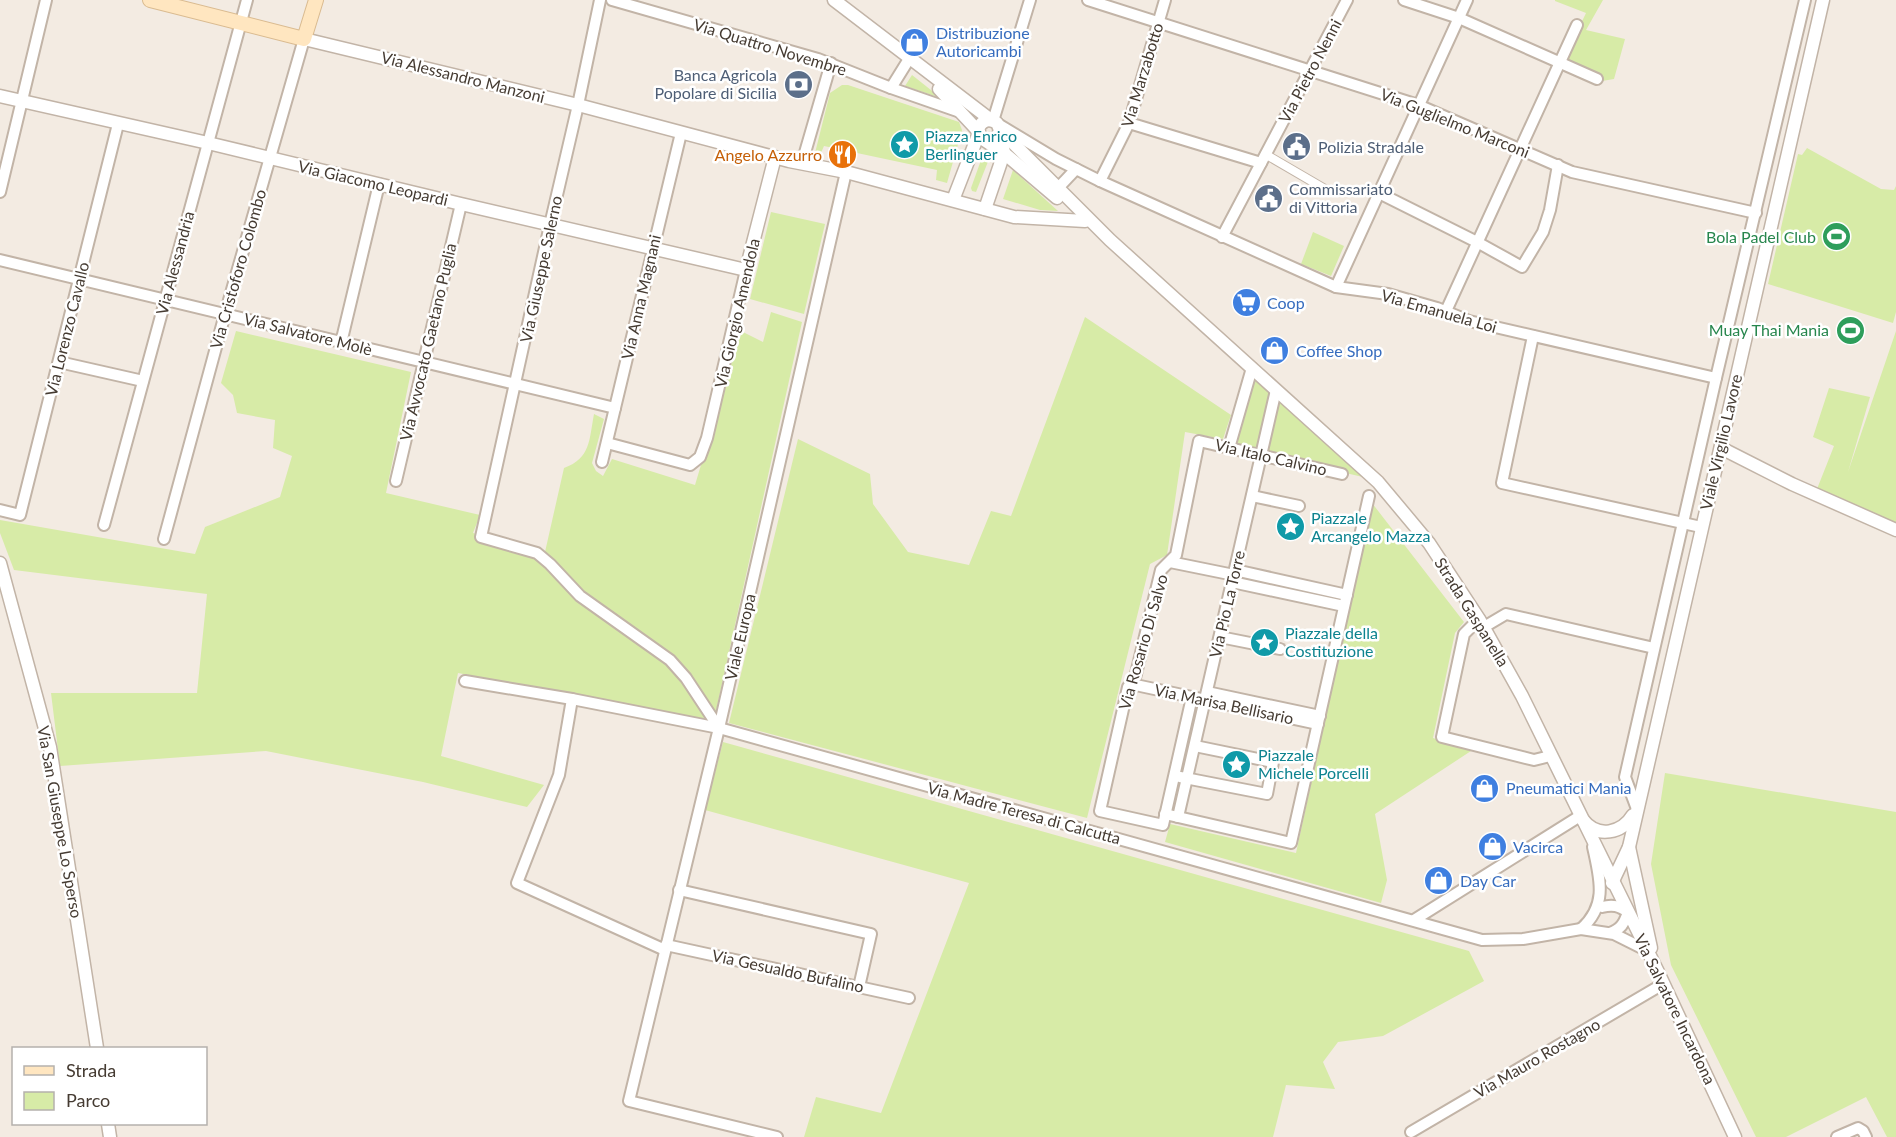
<svg xmlns="http://www.w3.org/2000/svg" width="1896" height="1137" font-family="Lato,sans-serif">
  <style>
    .green { fill: #d7eba7 }
    .lines { fill: none; stroke-linecap: round; stroke-linejoin: round }
    .pedestrian-casing { stroke: #c2b4a7; stroke-width: 10 }
    .minor-casing { stroke: #c2b4a7; stroke-width: 14 }
    .tertiary-casing { stroke: #c2b4a7; stroke-width: 15 }
    .secondary-casing { stroke: #dabb90; stroke-width: 16 }
    .pedestrian { stroke: #fff; stroke-width: 8 }
    .minor { stroke: #fff; stroke-width: 10 }
    .tertiary { stroke: #fff; stroke-width: 12 }
    .secondary { stroke: #ffe6c0; stroke-width: 14 }
    .labels { text-anchor: middle; stroke-width: 5; stroke-linejoin: round; paint-order: stroke }
    .shop-label { font-size: 16px; fill: #366cbe; stroke: #fff; text-anchor: start }
    .street-label { font-size: 16px; fill: #453b32; stroke: #fff }
    .service-label { font-size: 16px; fill: #4e5e75; stroke: #fff; text-anchor: start }
    .culture-label { font-size: 16px; fill: #0d838f; stroke: #fff; text-anchor: start }
    .food-label { font-size: 16px; fill: #c56008; stroke: #fff; text-anchor: end }
    .leisure-label { font-size: 16px; fill: #27864d; stroke: #fff; text-anchor: end }
  </style>
  <rect width="100%" height="100%" fill="#f3ebe2"/>
  <g class="green">
    <polygon points="1555,0 1603,0 1586,30 1625,39 1614,79 1602,81 1563,61 1586,13 1555,1"/>
    <polygon points="912,75 941,98 905,86"/>
    <polygon points="842,85 848,85 959,122 962,130 947,183 936,180 937,170 824,146 820,155 815,153 830,93"/>
    <polygon points="1807,148 1881,189 1894,190 1896,186 1896,312 1893,323 1768,284 1798,154 1802,155"/>
    <polygon points="985,149 989,150 991,154 976,192 972,191 971,188"/>
    <polygon points="1013,170 1058,211 1040,210 1003,199"/>
    <polygon points="771,212 825,224 804,314 750,299"/>
    <polygon points="1313,232 1344,246 1331,276 1301,264"/>
    <path d="M771 312 802 322 716 711 705 719 458 673 441 756 544 785 527 807 423 782 266 751 60 766 51 693H197L207 594 14 570 0 533V520L195 554 205 527 280 497 292 456 273 448 275 420 237 413 233 395 221 383 236 331 411 372 386 493 480 515 473 533 545 552 564 468C591 458 589 440 594 414L604 419 592 463 596 471 603 476 612 459 695 485 741 331 763 342Z"/>
    <polygon points="1085,317 1231,415 1223,439 1185,432 1167,555 1150,564 1087,818 729,723 798,439 870,474 873,504 908,552 969,565 991,511 1011,516"/>
    <polygon points="1896,331 1896,523 1817,489 1834,446 1813,437 1829,388 1870,397 1848,472"/>
    <polygon points="1253,372 1367,478 1231,446"/>
    <polygon points="1372,503 1464,622 1455,633 1433,738 1471,751 1375,814 1387,880 1381,903 1165,842 1170,824 1296,853"/>
    <polygon points="723,742 1469,951 1484,981 1383,1036 1338,1042 1323,1062 1335,1089 1286,1085 1273,1137 804,1137 816,1097 881,1113 969,883 705,810"/>
    <polygon points="1665,773 1896,812 1896,1137 1887,1137 1866,1097 1786,1137 1756,1137 1671,965 1651,864"/>
  </g>
  <g class="lines">
    <defs>
      <polyline id="pedestrian" points="1265,154 1325,189"/>
      <g id="minor">
        <polyline points="600,0 578,105 550,225 481,537 537,553 550,564 580,596 670,660 686,678 719,728"/>
        <polyline points="612,0 818,59 891,88 960,112"/>
        <polyline points="1088,0 1418,105 1572,172 1756,213"/>
        <polyline points="1404,0 1459,18 1597,79"/>
        <polyline points="891,88 909,59"/>
        <polyline points="993,121 1030,0"/>
        <polyline points="1129,123 1261,163"/>
        <polyline points="998,124 1056,159 1100,181 1336,287 1388,294 1437,308 1469,321 1716,378"/>
        <polyline points="802,163 831,63"/>
        <polyline points="1100,181 1129,123 1165,0"/>
        <polyline points="1058,188 1076,169"/>
        <polyline points="0,192 46,0"/>
        <polyline points="1379,193 1477,242 1522,267 1543,232 1550,210 1558,165"/>
        <polyline points="1222,237 1347,0"/>
        <polyline points="0,260 615,408"/>
        <polyline points="1336,287 1467,0"/>
        <polyline points="1446,311 1577,25"/>
        <polyline points="1533,336 1502,483 1701,527"/>
        <polyline points="341,343 379,184"/>
        <polyline points="59,362 143,381"/>
        <polyline points="607,443 690,465 700,457 707,438 746,270"/>
        <polyline points="1229,448 1252,368"/>
        <polyline points="602,462 681,133"/>
        <polyline points="396,481 461,204"/>
        <polyline points="1252,496 1299,506"/>
        <polyline points="0,510 20,515 118,124"/>
        <polyline points="104,525 247,0"/>
        <polyline points="164,539 225,314 304,39"/>
        <polyline points="1170,562 1234,575"/>
        <polyline points="1235,570 1347,595"/>
        <polyline points="1232,582 1344,606"/>
        <polyline points="1479,619 1464,634 1442,737 1534,760 1550,756"/>
        <polyline points="1484,627 1506,614 1654,648"/>
        <polyline points="1220,637 1280,649"/>
        <polyline points="465,681 572,699 719,728 1482,940 1523,939 1581,929 1614,934 1646,950"/>
        <polyline points="1131,684 1318,724"/>
        <polyline points="1207,692 1320,716"/>
        <polyline points="1192,697 1163,825 1100,811 1128,687 1135,678 1161,570 1176,555 1199,441 1342,474"/>
        <polyline points="572,699 559,775 517,883 665,950"/>
        <polyline points="1180,777 1267,794 1273,762 1195,746"/>
        <polyline points="1637,809 1625,777 1716,378 1805,0"/>
        <polyline points="1165,814 1291,843 1369,496"/>
        <polyline points="1178,817 1276,390"/>
        <polyline points="679,890 871,934 859,987"/>
        <path d="M1602 907C1613 904 1619 906 1628 912 1624 924 1621 929 1610 933"/>
        <polyline points="1414,920 1580,816"/>
        <path d="M1581 929C1608 905 1600 879 1593 847"/>
        <polyline points="666,945 909,998"/>
        <polyline points="1411,1132 1663,984"/>
        <polyline points="777,1137 629,1101 719,728 846,172"/>
        <polyline points="1837,1137 1858,1128 1863,1131 1866,1137"/>
      </g>
      <g id="tertiary">
        <polyline points="834,0 991,120"/>
        <polyline points="304,39 578,105 789,161 846,172 1014,217 1085,221"/>
        <polyline points="939,89 979,132"/>
        <polyline points="0,96 208,143 461,204 746,270 775,157"/>
        <polyline points="1000,130 1110,240 1378,482 1429,543 1479,619 1522,696 1658,972 1735,1137"/>
        <path d="M989 142 997 138 1000 130 997 123C989 118 982 120 978 129L981 138 1004 153 1057 198"/>
        <polyline points="953,200 979,133"/>
        <polyline points="985,209 1004,153 1003,147"/>
        <polyline points="1721,448 1792,484 1896,530"/>
        <polyline points="0,563 50,747 97,1048"/>
        <path d="M1583 820C1598 839 1622 833 1633 815"/>
        <polyline points="1629,847 1651,948"/>
        <polyline points="1612,883 1629,847 1823,0"/>
        <polyline points="108,1124 110,1137"/>
      </g>
      <polyline id="secondary" points="150,0 304,39 316,0"/>
    </defs>
    <use href="#pedestrian" class="pedestrian-casing"/>
    <use href="#minor" class="minor-casing"/>
    <use href="#tertiary" class="tertiary-casing"/>
    <use href="#secondary" class="secondary-casing"/>
    <use href="#pedestrian" class="pedestrian"/>
    <use href="#minor" class="minor"/>
    <use href="#tertiary" class="tertiary"/>
    <use href="#secondary" class="secondary"/>
  </g>
  <defs>
    <symbol id="shop-disc" viewBox="-11 -11 22 22"><circle r="9.5" fill="#3f7fe0" stroke="#fff"/><path d="M-5-2.5h2.3a2.7 3.5 0 0 1 5.4 0H5L5.5 6h-11ZM-1.5-2.5h3a1.5 2.3 0 0 0-3 0Z" fill="#fff"/></symbol>
    <symbol id="bank-disc" viewBox="-11 -11 22 22"><circle r="9.5" fill="#5c6f8a" stroke="#fff"/><path d="M-6-4H6V4H-6ZM0-2.3a2.3 2.3 0 1 0 0 4.6a2.3 2.3 0 1 0 0-4.6Z" fill="#fff"/></symbol>
    <symbol id="sight-disc" viewBox="-11 -11 22 22"><circle r="9.5" fill="#0f9aa8" stroke="#fff"/><path d="M0-6L1.8-2.2L6-1.7L2.9 1.2L3.7 5.4L0 3.3L-3.7 5.4L-2.9 1.2L-6-1.7L-1.8-2.2Z" fill="#fff"/></symbol>
    <symbol id="civic-disc" viewBox="-11 -11 22 22"><circle r="9.5" fill="#5c6f8a" stroke="#fff"/><path d="M-.6-6.5H3V-4.5H.6V-3L4-1V1h2V6H-6V1h2V-1L-.6-3ZM-1.2 2.5V6h2.4V2.5Z" fill="#fff"/></symbol>
    <symbol id="restaurant-disc" viewBox="-11 -11 22 22"><circle r="9.5" fill="#e8710a" stroke="#fff"/><path d="M-5-6h1v4h1v-4h1v4h1v-4h1v5L-1.5 .5V6h-2V.5L-5-1ZM5-6V6H3V1.5H1.5Q1.5-4 5-6Z" fill="#fff"/></symbol>
    <symbol id="stadium-disc" viewBox="-11 -11 22 22"><circle r="9.5" fill="#2e9e5b" stroke="#fff"/><path d="M0-5a6.5 5 0 1 0 0 10a6.5 5 0 1 0 0-10ZM-3.5-1.8h7v3.6h-7Z" fill="#fff"/></symbol>
    <symbol id="supermarket-disc" viewBox="-11 -11 22 22"><circle r="9.5" fill="#3f7fe0" stroke="#fff"/><path d="M-6-5.5h2.5l.6 2H6L4.5 2H-2.5L-4.4-4H-6ZM-1.5 3.2a1.3 1.3 0 1 0 .1 0ZM3 3.2a1.3 1.3 0 1 0 .1 0Z" fill="#fff"/></symbol>
  </defs>
  <g fill-rule="evenodd">
    <use href="#shop-disc" x="898" y="26" width="33" height="33"/>
    <use href="#bank-disc" x="782" y="68" width="33" height="33"/>
    <use href="#sight-disc" x="888" y="128" width="33" height="33"/>
    <use href="#civic-disc" x="1280" y="130" width="33" height="33"/>
    <use href="#restaurant-disc" x="826" y="138" width="33" height="33"/>
    <use href="#civic-disc" x="1252" y="182" width="33" height="33"/>
    <use href="#stadium-disc" x="1820" y="220" width="33" height="33"/>
    <use href="#supermarket-disc" x="1230" y="286" width="33" height="33"/>
    <use href="#stadium-disc" x="1834" y="314" width="33" height="33"/>
    <use href="#shop-disc" x="1258" y="334" width="33" height="33"/>
    <use href="#sight-disc" x="1274" y="510" width="33" height="33"/>
    <use href="#sight-disc" x="1248" y="626" width="33" height="33"/>
    <use href="#sight-disc" x="1220" y="748" width="33" height="33"/>
    <use href="#shop-disc" x="1468" y="772" width="33" height="33"/>
    <use href="#shop-disc" x="1476" y="830" width="33" height="33"/>
    <use href="#shop-disc" x="1422" y="864" width="33" height="33"/>
  </g>
  <g class="labels">
    <g class="shop-label">
      <text x="936" y="39">Distribuzione<tspan x="936" dy="18">Autoricambi</tspan></text>
      <text x="1267" y="309">Coop</text>
      <text x="1296" y="357">Coffee Shop</text>
      <text x="1506" y="794">Pneumatici Mania</text>
      <text x="1513" y="853">Vacirca</text>
      <text x="1460" y="887">Day Car</text>
    </g>
    <g class="street-label">
      <text transform="translate(770 47) rotate(17)" y="6">Via Quattro Novembre</text>
      <text transform="translate(1310 71) rotate(-62)" y="6">Via Pietro Nenni</text>
      <text transform="translate(1142 75) rotate(-73)" y="6">Via Marzabotto</text>
      <text transform="translate(463 77) rotate(14)" y="6">Via Alessandro Manzoni</text>
      <text transform="translate(1455 123) rotate(22)" y="6">Via Guglielmo Marconi</text>
      <text transform="translate(373 183) rotate(13)" y="6">Via Giacomo Leopardi</text>
      <text transform="translate(175 263) rotate(-75)" y="6">Via Alessandria</text>
      <text transform="translate(238 269) rotate(-74)" y="6">Via Cristoforo Colombo</text>
      <text transform="translate(541 269) rotate(-78)" y="6">Via Giuseppe Salerno</text>
      <text transform="translate(641 297) rotate(-77)" y="6">Via Anna Magnani</text>
      <text transform="translate(1439 311) rotate(16)" y="6">Via Emanuela Loi</text>
      <text transform="translate(737 313) rotate(-77)" y="6">Via Giorgio Amendola</text>
      <text transform="translate(67 329) rotate(-76)" y="6">Via Lorenzo Cavallo</text>
      <text transform="translate(308 334) rotate(14)" y="6">Via Salvatore Molè</text>
      <text transform="translate(428 342) rotate(-77)" y="6">Via Avvocato Gaetano Puglia</text>
      <text transform="translate(1721 442) rotate(-77)" y="6">Viale Virgilio Lavore</text>
      <text transform="translate(1271 457) rotate(13)" y="6">Via Italo Calvino</text>
      <text transform="translate(1227 604) rotate(-77)" y="6">Via Pio La Torre</text>
      <text transform="translate(1472 612) rotate(58)" y="6">Strada Gaspanella</text>
      <text transform="translate(740 637) rotate(-77)" y="6">Viale Europa</text>
      <text transform="translate(1143 642) rotate(-74)" y="6">Via Rosario Di Salvo</text>
      <text transform="translate(1224 704) rotate(12)" y="6">Via Marisa Bellisario</text>
      <text transform="translate(1024 813) rotate(15)" y="6">Via Madre Teresa di Calcutta</text>
      <text transform="translate(60 822) rotate(80)" y="6">Via San Giuseppe Lo Sperso</text>
      <text transform="translate(788 971) rotate(12)" y="6">Via Gesualdo Bufalino</text>
      <text transform="translate(1675 1009) rotate(64)" y="6">Via Salvatore Incardona</text>
      <text transform="translate(1537 1058) rotate(-30)" y="6">Via Mauro Rostagno</text>
    </g>
    <g class="service-label">
      <text x="777" y="81" text-anchor="end">Banca Agricola<tspan x="777" dy="18">Popolare di Sicilia</tspan></text>
      <text x="1318" y="153">Polizia Stradale</text>
      <text x="1289" y="195">Commissariato<tspan x="1289" dy="18">di Vittoria</tspan></text>
    </g>
    <g class="culture-label">
      <text x="925" y="142">Piazza Enrico<tspan x="925" dy="18">Berlinguer</tspan></text>
      <text x="1311" y="524">Piazzale<tspan x="1311" dy="18">Arcangelo Mazza</tspan></text>
      <text x="1285" y="639">Piazzale della<tspan x="1285" dy="18">Costituzione</tspan></text>
      <text x="1258" y="761">Piazzale<tspan x="1258" dy="18">Michele Porcelli</tspan></text>
    </g>
    <g class="food-label">
      <text x="822" y="161">Angelo Azzurro</text>
    </g>
    <g class="leisure-label">
      <text x="1816" y="243">Bola Padel Club</text>
      <text x="1829" y="336">Muay Thai Mania</text>
    </g>
  </g>
  <rect x="12" y="1047" width="195" height="78" fill="#ffffff" stroke="#b5b1ad" stroke-width="1.5"/>
  <rect x="24" y="1066" width="30" height="9" fill="#ffe6c0" stroke="#b5b1ad" stroke-width="1.5"/>
  <text x="66" y="1077" font-size="18" fill="#453b32">Strada</text>
  <rect x="24" y="1092" width="30" height="18" fill="#d7eba7" stroke="#b5b1ad" stroke-width="1.5"/>
  <text x="66" y="1107" font-size="18" fill="#453b32">Parco</text>
</svg>
